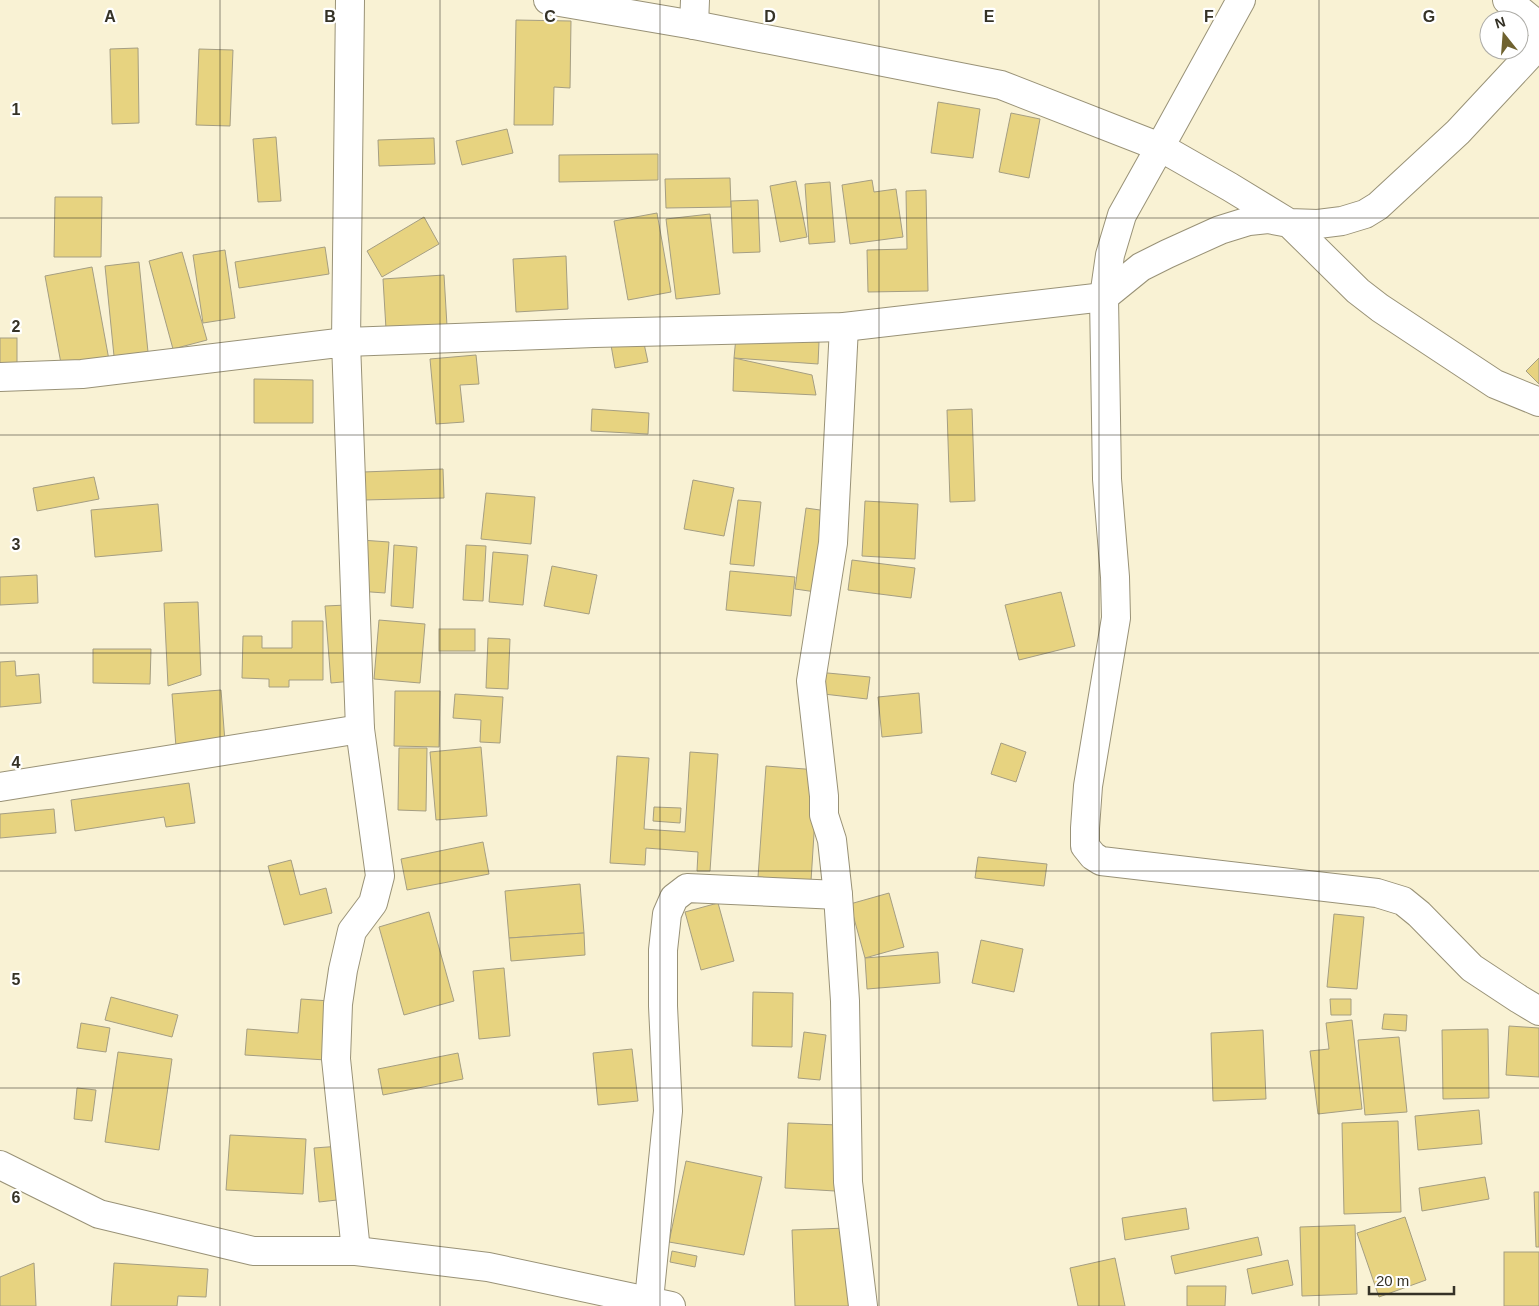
<svg xmlns="http://www.w3.org/2000/svg" width="1539" height="1306" font-family="Arial,sans-serif">
  <style>
    .building { fill: #e7d380; stroke: #a59e82 }
    .lines { fill: none; stroke-linecap: round; stroke-linejoin: round }
    .minor-casing { stroke: #999277; stroke-width: 30 }
    .tertiary-casing { stroke: #999277; stroke-width: 30 }
    .minor { stroke: #fff; stroke-width: 28 }
    .tertiary { stroke: #fff; stroke-width: 28 }
    .grid { fill: none; stroke: #353226; stroke-width: 1; stroke-opacity: 0.55 }
    .grid-label { font-size: 16px; text-anchor: middle; font-weight: bold; fill: #353226; stroke: #fff; stroke-width: 4.5; stroke-linejoin: round; paint-order: stroke }
  </style>
  <rect width="100%" height="100%" fill="#f9f2d4"/>
  <g class="building">
    <polygon points="516,20 571,21 570,88 554,87 553,125 514,125"/>
    <polygon points="138,48 139,123 112,124 110,49"/>
    <polygon points="199,49 233,50 230,126 196,125"/>
    <polygon points="938,102 980,109 973,158 931,153"/>
    <polygon points="1011,113 1040,119 1029,178 999,172"/>
    <polygon points="507,129 513,153 462,165 456,141"/>
    <polygon points="276,137 281,201 258,202 253,139"/>
    <polygon points="434,138 435,164 379,166 378,140"/>
    <polygon points="658,154 658,180 559,182 559,155"/>
    <polygon points="730,178 731,207 666,208 665,179"/>
    <polygon points="872,180 874,192 896,189 903,237 850,244 842,185"/>
    <polygon points="796,181 807,237 780,242 770,186"/>
    <polygon points="830,182 835,242 809,244 805,184"/>
    <polygon points="926,190 928,291 868,292 867,250 907,249 906,191"/>
    <polygon points="55,197 102,197 101,257 54,257"/>
    <polygon points="758,200 760,252 733,253 731,201"/>
    <polygon points="657,213 671,292 628,300 614,221"/>
    <polygon points="710,214 720,294 676,299 666,219"/>
    <polygon points="424,217 439,244 382,277 367,251"/>
    <polygon points="325,247 329,274 239,288 235,262"/>
    <polygon points="225,250 235,318 203,323 193,255"/>
    <polygon points="182,252 207,340 173,349 149,261"/>
    <polygon points="566,256 568,309 516,312 513,259"/>
    <polygon points="139,262 148,352 114,356 105,266"/>
    <polygon points="92,267 109,360 62,369 45,276"/>
    <polygon points="444,275 447,326 386,329 383,279"/>
    <polygon points="736,337 819,342 818,364 734,358"/>
    <rect x="0" y="338" width="17" height="30"/>
    <polygon points="643,339 648,362 615,368 611,345"/>
    <polygon points="476,355 479,384 460,385 464,422 436,424 430,359"/>
    <polygon points="734,358 812,375 816,395 733,391"/>
    <polygon points="1539,358 1539,384 1526,371"/>
    <polygon points="254,379 313,380 313,423 254,423"/>
    <polygon points="592,409 649,413 648,434 591,431"/>
    <polygon points="972,409 975,501 950,502 947,410"/>
    <polygon points="443,469 444,498 364,500 363,472"/>
    <polygon points="94,477 99,499 37,511 33,488"/>
    <polygon points="693,480 734,488 724,536 684,529"/>
    <polygon points="486,493 535,497 531,544 481,539"/>
    <polygon points="738,500 761,502 754,566 730,564"/>
    <polygon points="865,501 918,504 915,559 862,556"/>
    <polygon points="158,504 162,551 95,557 91,510"/>
    <polygon points="806,508 827,511 816,592 795,589"/>
    <polygon points="361,540 389,542 385,593 357,591"/>
    <polygon points="394,545 417,547 413,608 391,606"/>
    <polygon points="466,545 486,546 483,601 463,600"/>
    <polygon points="493,552 528,555 523,605 489,602"/>
    <polygon points="852,560 915,568 911,598 848,590"/>
    <polygon points="552,566 597,575 589,614 544,606"/>
    <polygon points="730,571 795,577 791,616 726,610"/>
    <polygon points="37,575 38,603 0,605 0,577"/>
    <polygon points="1061,592 1075,646 1019,660 1005,605"/>
    <polygon points="198,602 201,675 168,686 164,603"/>
    <polygon points="347,605 353,681 331,683 325,606"/>
    <polygon points="379,620 425,624 420,683 374,679"/>
    <polygon points="292,621 323,621 323,680 289,680 289,687 269,687 269,679 242,678 243,636 262,636 262,648 292,648"/>
    <rect x="439" y="629" width="36" height="22"/>
    <polygon points="488,638 510,639 508,689 486,688"/>
    <polygon points="93,649 151,649 150,684 93,683"/>
    <polygon points="15,661 16,676 39,674 41,703 0,707 0,662"/>
    <polygon points="817,672 870,677 867,699 815,693"/>
    <polygon points="221,690 225,742 176,747 172,694"/>
    <polygon points="395,691 440,691 439,747 394,746"/>
    <polygon points="919,693 922,733 882,737 878,697"/>
    <polygon points="455,694 503,697 500,743 480,742 481,720 453,718"/>
    <polygon points="1001,743 1026,752 1016,782 991,774"/>
    <polygon points="481,747 487,816 436,820 430,752"/>
    <polygon points="399,748 427,748 426,811 398,810"/>
    <polygon points="690,752 718,754 710,871 697,871 698,852 646,848 645,865 610,863 617,756 649,758 644,829 685,832"/>
    <polygon points="766,766 818,770 811,881 758,877"/>
    <polygon points="189,783 195,823 166,827 164,817 75,831 71,800"/>
    <polygon points="654,807 681,808 680,823 653,821"/>
    <polygon points="54,809 56,833 0,838 0,814"/>
    <polygon points="483,842 489,874 407,890 401,859"/>
    <polygon points="978,857 1047,864 1044,886 975,878"/>
    <polygon points="291,860 300,895 326,888 332,913 284,925 268,866"/>
    <polygon points="580,884 584,933 509,938 505,891"/>
    <polygon points="889,893 904,947 865,958 850,904"/>
    <polygon points="718,903 734,961 701,970 685,912"/>
    <polygon points="429,912 454,1001 404,1015 379,927"/>
    <polygon points="1334,914 1364,917 1357,989 1327,987"/>
    <polygon points="584,933 585,955 511,961 509,938"/>
    <polygon points="981,940 1023,949 1014,992 972,983"/>
    <polygon points="938,952 940,983 867,989 865,958"/>
    <polygon points="504,968 510,1036 479,1039 473,971"/>
    <polygon points="753,992 793,993 792,1047 752,1046"/>
    <polygon points="111,997 178,1015 172,1037 105,1020"/>
    <polygon points="301,999 330,1001 326,1060 245,1055 247,1029 298,1033"/>
    <polygon points="1330,999 1351,999 1351,1015 1331,1015"/>
    <polygon points="1384,1014 1407,1015 1406,1031 1382,1029"/>
    <polygon points="1352,1020 1362,1109 1318,1114 1310,1051 1329,1049 1326,1023"/>
    <polygon points="81,1023 110,1028 106,1052 77,1048"/>
    <polygon points="1509,1026 1539,1028 1539,1077 1506,1075"/>
    <polygon points="1488,1029 1489,1098 1443,1099 1442,1030"/>
    <polygon points="1263,1030 1266,1099 1213,1101 1211,1033"/>
    <polygon points="804,1032 826,1035 820,1080 798,1078"/>
    <polygon points="1399,1037 1407,1112 1365,1115 1358,1040"/>
    <polygon points="632,1049 638,1101 598,1105 593,1053"/>
    <polygon points="118,1052 172,1059 159,1150 105,1142"/>
    <polygon points="458,1053 463,1079 383,1095 378,1069"/>
    <polygon points="77,1088 96,1090 92,1121 74,1119"/>
    <polygon points="1479,1110 1482,1144 1418,1150 1415,1116"/>
    <polygon points="1398,1121 1401,1212 1344,1214 1342,1123"/>
    <polygon points="788,1123 838,1125 835,1191 785,1188"/>
    <polygon points="230,1135 306,1139 303,1194 226,1190"/>
    <polygon points="341,1146 346,1199 319,1202 314,1148"/>
    <polygon points="686,1161 762,1177 744,1255 669,1242"/>
    <polygon points="1485,1177 1489,1199 1422,1211 1419,1188"/>
    <polygon points="1534,1192 1539,1192 1539,1247 1536,1247"/>
    <polygon points="1186,1208 1189,1229 1125,1240 1122,1218"/>
    <polygon points="1405,1217 1426,1280 1379,1297 1357,1233"/>
    <polygon points="1355,1225 1357,1294 1302,1296 1300,1227"/>
    <polygon points="847,1228 849,1306 795,1306 792,1230"/>
    <polygon points="1258,1237 1262,1255 1175,1274 1171,1256"/>
    <polygon points="672,1251 697,1256 695,1267 670,1262"/>
    <rect x="1504" y="1252" width="35" height="54"/>
    <polygon points="1115,1258 1125,1306 1078,1306 1070,1268"/>
    <polygon points="1288,1260 1293,1285 1252,1294 1247,1269"/>
    <polygon points="34,1263 36,1306 0,1306 0,1277"/>
    <polygon points="114,1263 208,1269 206,1297 178,1296 177,1306 111,1306"/>
    <polygon points="1187,1286 1226,1286 1225,1306 1187,1306"/>
  </g>
  <g class="lines">
    <defs>
      <g id="minor">
        <polyline points="350,0 346,342 594,333 844,327 1104,297 1141,267 1167,254 1220,230 1249,221 1268,219 1289,223 1358,291 1380,308 1495,384 1539,402"/>
        <polyline points="548,0 694,25 1001,85 1160,147 1241,0"/>
        <polyline points="1507,0 1539,26"/>
        <polyline points="694,25 695,0"/>
        <polyline points="1539,45 1458,132 1378,206 1365,214 1342,221 1318,224 1289,223 1230,187 1160,147 1122,215 1110,255 1104,297 1107,479 1115,577 1116,618 1088,786 1085,828 1085,846 1093,856 1101,861 1377,893 1403,901 1419,914 1472,968 1519,999 1539,1011"/>
        <polyline points="844,327 833,543 811,681 824,796 824,815 832,840 838,895 845,1001 848,1182 863,1306"/>
        <polyline points="0,377 82,374 346,342 360,729 380,876 373,903 352,931 343,970 338,1004 336,1059 356,1251"/>
        <polyline points="0,787 360,729"/>
        <polyline points="649,1300 668,1111 663,1006 663,950 667,914 674,898 687,888 838,895"/>
      </g>
      <polyline id="tertiary" points="0,1165 99,1214 253,1251 356,1251 488,1267 671,1306"/>
    </defs>
    <use href="#minor" class="minor-casing"/>
    <use href="#tertiary" class="tertiary-casing"/>
    <use href="#minor" class="minor"/>
    <use href="#tertiary" class="tertiary"/>
  </g>
  <path class="grid" d="M220 0V1306M440 0V1306M660 0V1306M879 0V1306M1099 0V1306M1319 0V1306M0 218H1539M0 435H1539M0 653H1539M0 871H1539M0 1088H1539"/>
  <g class="grid-label">
    <text x="110" y="22">A</text>
    <text x="330" y="22">B</text>
    <text x="550" y="22">C</text>
    <text x="770" y="22">D</text>
    <text x="989" y="22">E</text>
    <text x="1209" y="22">F</text>
    <text x="1429" y="22">G</text>
    <text x="16" y="115">1</text>
    <text x="16" y="332">2</text>
    <text x="16" y="550">3</text>
    <text x="16" y="768">4</text>
    <text x="16" y="985">5</text>
    <text x="16" y="1203">6</text>
  </g>
  <g transform="translate(1504 35) rotate(343)"><circle r="24" fill="#ffffff" stroke="#aeada8"/>
  <path d="M0-4L9 19L0 12L-9 19Z" fill="#6f622f"/>
  <text y="-8" font-size="14" font-weight="bold" text-anchor="middle" fill="#353226">N</text>
  </g>
  <path d="M1369 1286v8h85v-8" fill="none" stroke="#353226" stroke-width="2.5"/>
  <text x="1376" y="1286" font-size="15" fill="#353226" stroke="#ffffff" stroke-width="4" paint-order="stroke">20 m</text>
</svg>
